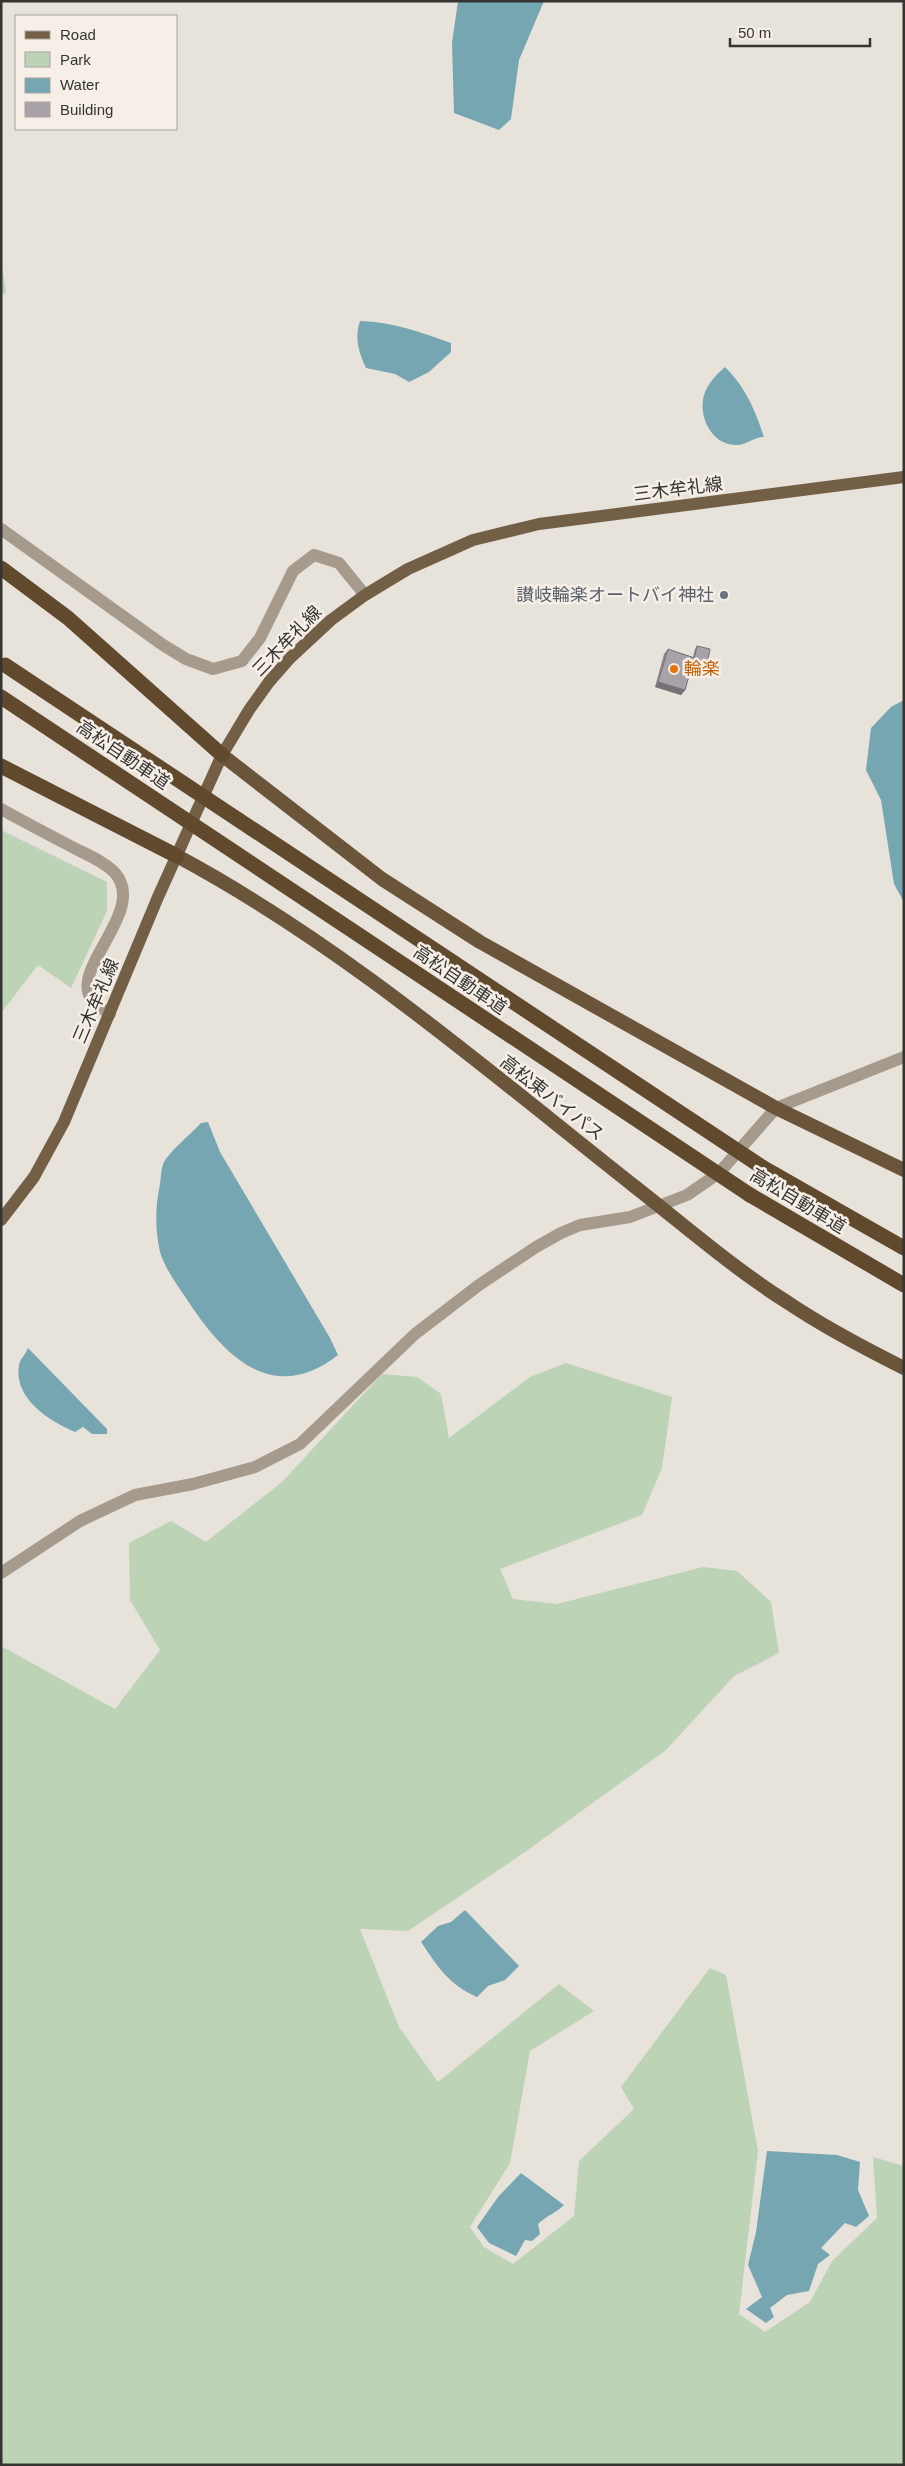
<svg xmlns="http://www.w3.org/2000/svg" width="905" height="2466" font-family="Helvetica,'Noto Sans JP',sans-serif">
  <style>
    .green { fill: #bdd3b6 }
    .water { fill: #76a6b2 }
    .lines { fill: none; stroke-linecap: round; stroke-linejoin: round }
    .minor { stroke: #a69a8d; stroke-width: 12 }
    .tertiary { stroke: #a69a8d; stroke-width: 12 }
    .primary { stroke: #735e46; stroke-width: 12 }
    .trunk { stroke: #6a543a; stroke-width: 14 }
    .motorway { stroke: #61492d; stroke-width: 15 }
    .motorway-bridge { stroke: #61492d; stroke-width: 15 }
    .wall { fill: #908a90 }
    .shaded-wall { fill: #767176 }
    .building { fill: #a8a1a8; stroke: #767176 }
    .worship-dot { fill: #6b7280; stroke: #f5efe7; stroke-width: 2 }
    .food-dot { fill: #e8710a; stroke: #f5efe7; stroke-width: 2 }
    .labels { text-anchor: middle; stroke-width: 5; stroke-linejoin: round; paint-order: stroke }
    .street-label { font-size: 18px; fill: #363431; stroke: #f5efe7 }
    .worship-label { font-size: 18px; fill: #5b616d; stroke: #f5efe7; text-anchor: end }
    .food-label { font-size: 18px; fill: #c56008; stroke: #f5efe7; text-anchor: start }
  </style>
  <rect width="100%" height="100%" fill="#e7e2da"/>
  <g class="green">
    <polygon points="1,259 6,293 1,296"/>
    <polygon points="1,830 107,882 107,911 71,988 38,965 1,1013"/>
    <polygon points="566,1363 672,1397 662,1468 642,1515 500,1569 513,1599 557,1604 703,1567 737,1571 771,1602 779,1653 734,1676 666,1750 525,1852 408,1931 360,1929 399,2027 438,2082 559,1984 594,2011 530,2051 510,2163 470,2227 484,2247 513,2264 574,2216 579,2161 634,2109 621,2087 710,1968 726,1975 758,2151 739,2314 765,2332 810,2302 832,2261 877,2218 873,2157 904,2166 904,2465 1,2465 1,1646 115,1709 160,1650 130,1600 129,1543 171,1521 206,1542 282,1482 382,1374 417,1377 441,1394 449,1438 530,1377"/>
  </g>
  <g class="water">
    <polygon points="458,1 544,1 519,60 511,119 499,130 454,113 452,43"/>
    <path d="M360 321C393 322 420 332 451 343V352L429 372 409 382 395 374 366 368C359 353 354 338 360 321Z"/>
    <path d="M725 367C746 388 755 410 764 437 753 437 746 446 735 445 711 444 698 416 704 395 708 383 716 375 725 367Z"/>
    <polygon points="904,700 904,902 894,884 881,800 866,770 871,728 891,707"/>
    <path d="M208 1122 220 1152 330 1338 338 1355C273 1406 224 1356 188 1301 178 1286 165 1269 160 1252 155 1229 155 1208 160 1184 161 1178 161 1168 164 1162 171 1150 191 1134 201 1123Z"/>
    <path d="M28 1348 107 1429V1434H92L83 1427 75 1432C49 1421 13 1398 19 1365 20 1359 26 1354 28 1348Z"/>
    <path d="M465 1910 519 1966 505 1980 488 1986 477 1997C448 1984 438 1967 421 1942L438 1926 451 1922Z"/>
    <polygon points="767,2151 837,2155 860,2162 858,2190 869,2216 856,2227 845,2223 821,2248 830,2255 818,2264 809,2291 787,2295 770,2308 774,2317 766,2323 746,2309 762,2297 748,2265 756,2232"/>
    <path d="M521 2173 564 2205C556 2213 546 2216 538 2224L540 2234 532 2241 525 2240 516 2256 489 2243 477 2227 498 2197Z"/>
  </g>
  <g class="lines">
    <g class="minor">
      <path d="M1 809C26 823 51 836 76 849 88 855 105 862 115 873 147 910 73 965 90 997 94 1005 103 1009 110 1014"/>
      <polyline points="1,1573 80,1521 135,1495 193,1484 255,1467 300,1444 415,1334 479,1285 536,1247 561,1233 580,1225 630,1217 687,1195 719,1173 776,1108 904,1057"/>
    </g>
    <polyline class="tertiary" points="1,529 163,645 186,659 213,669 242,661 260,638 293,571 314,555 339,563 365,595"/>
    <polyline class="primary" points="1,1220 34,1177 64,1122 158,897 222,755 249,710 269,682 290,658 331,620 365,595 408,569 473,540 539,524 904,477"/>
    <g class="trunk">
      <polyline points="222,755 382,879 480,942 776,1108 904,1170"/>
      <path d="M177 856C343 945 487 1070 634 1186 684 1225 733 1268 787 1302 824 1327 864 1348 904 1368"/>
    </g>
    <g class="motorway">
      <polyline points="1,568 68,618 222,755"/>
      <polyline points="1,766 177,856"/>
      <polyline points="762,1167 904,1248"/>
      <polyline points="750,1195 904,1285"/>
    </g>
    <g class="motorway-bridge">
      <polyline points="5,665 762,1167"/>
      <polyline points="1,697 750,1195"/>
    </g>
  </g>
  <polygon class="wall" points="697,646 705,676 703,678 690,676 691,670 685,690 681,695 655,687 664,654 668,649 693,657 695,649"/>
  <g class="shaded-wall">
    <polygon points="691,673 705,676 703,678 690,676"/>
    <polygon points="658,682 685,690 681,695 655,687"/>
  </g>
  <g class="building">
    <polygon points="697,646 710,649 705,676 691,673"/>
    <polygon points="668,649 694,658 685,690 658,682"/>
  </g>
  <circle class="worship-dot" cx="724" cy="595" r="5"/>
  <circle class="food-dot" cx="674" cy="669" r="5"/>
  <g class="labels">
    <g class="street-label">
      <text transform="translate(678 489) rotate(-7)" y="6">三木牟礼線</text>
      <text transform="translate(287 641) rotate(-46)" y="6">三木牟礼線</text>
      <text transform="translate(123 755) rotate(34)" y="6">高松自動車道</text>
      <text transform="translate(460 980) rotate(34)" y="6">高松自動車道</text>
      <text transform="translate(96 1001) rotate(-67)" y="6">三木牟礼線</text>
      <text transform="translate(552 1098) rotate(38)" y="6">高松東バイパス</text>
      <text transform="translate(798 1201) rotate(31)" y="6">高松自動車道</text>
    </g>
    <g class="worship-label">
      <text x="714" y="601">讃岐輪楽オートバイ神社</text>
    </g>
    <g class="food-label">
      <text x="684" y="675">輪楽</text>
    </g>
  </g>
  <rect width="905" height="2466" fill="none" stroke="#363431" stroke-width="5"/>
  <rect x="15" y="15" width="162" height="115" fill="#f5efe7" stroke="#a9a49e"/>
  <rect x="25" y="31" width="25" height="8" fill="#735e46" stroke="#a9a49e"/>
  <text x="60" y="40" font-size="15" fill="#363431">Road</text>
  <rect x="25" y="52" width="25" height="15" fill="#bdd3b6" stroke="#a9a49e"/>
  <text x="60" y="65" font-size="15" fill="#363431">Park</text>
  <rect x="25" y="78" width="25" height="15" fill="#76a6b2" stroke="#a9a49e"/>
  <text x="60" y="90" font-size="15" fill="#363431">Water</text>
  <rect x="25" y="102" width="25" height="15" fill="#a8a1a8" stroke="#a9a49e"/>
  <text x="60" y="115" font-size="15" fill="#363431">Building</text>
  <path d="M730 38v8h140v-8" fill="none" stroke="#363431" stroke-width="2.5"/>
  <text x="738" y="38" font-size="15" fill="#363431" stroke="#f5efe7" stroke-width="4" paint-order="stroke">50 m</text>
</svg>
